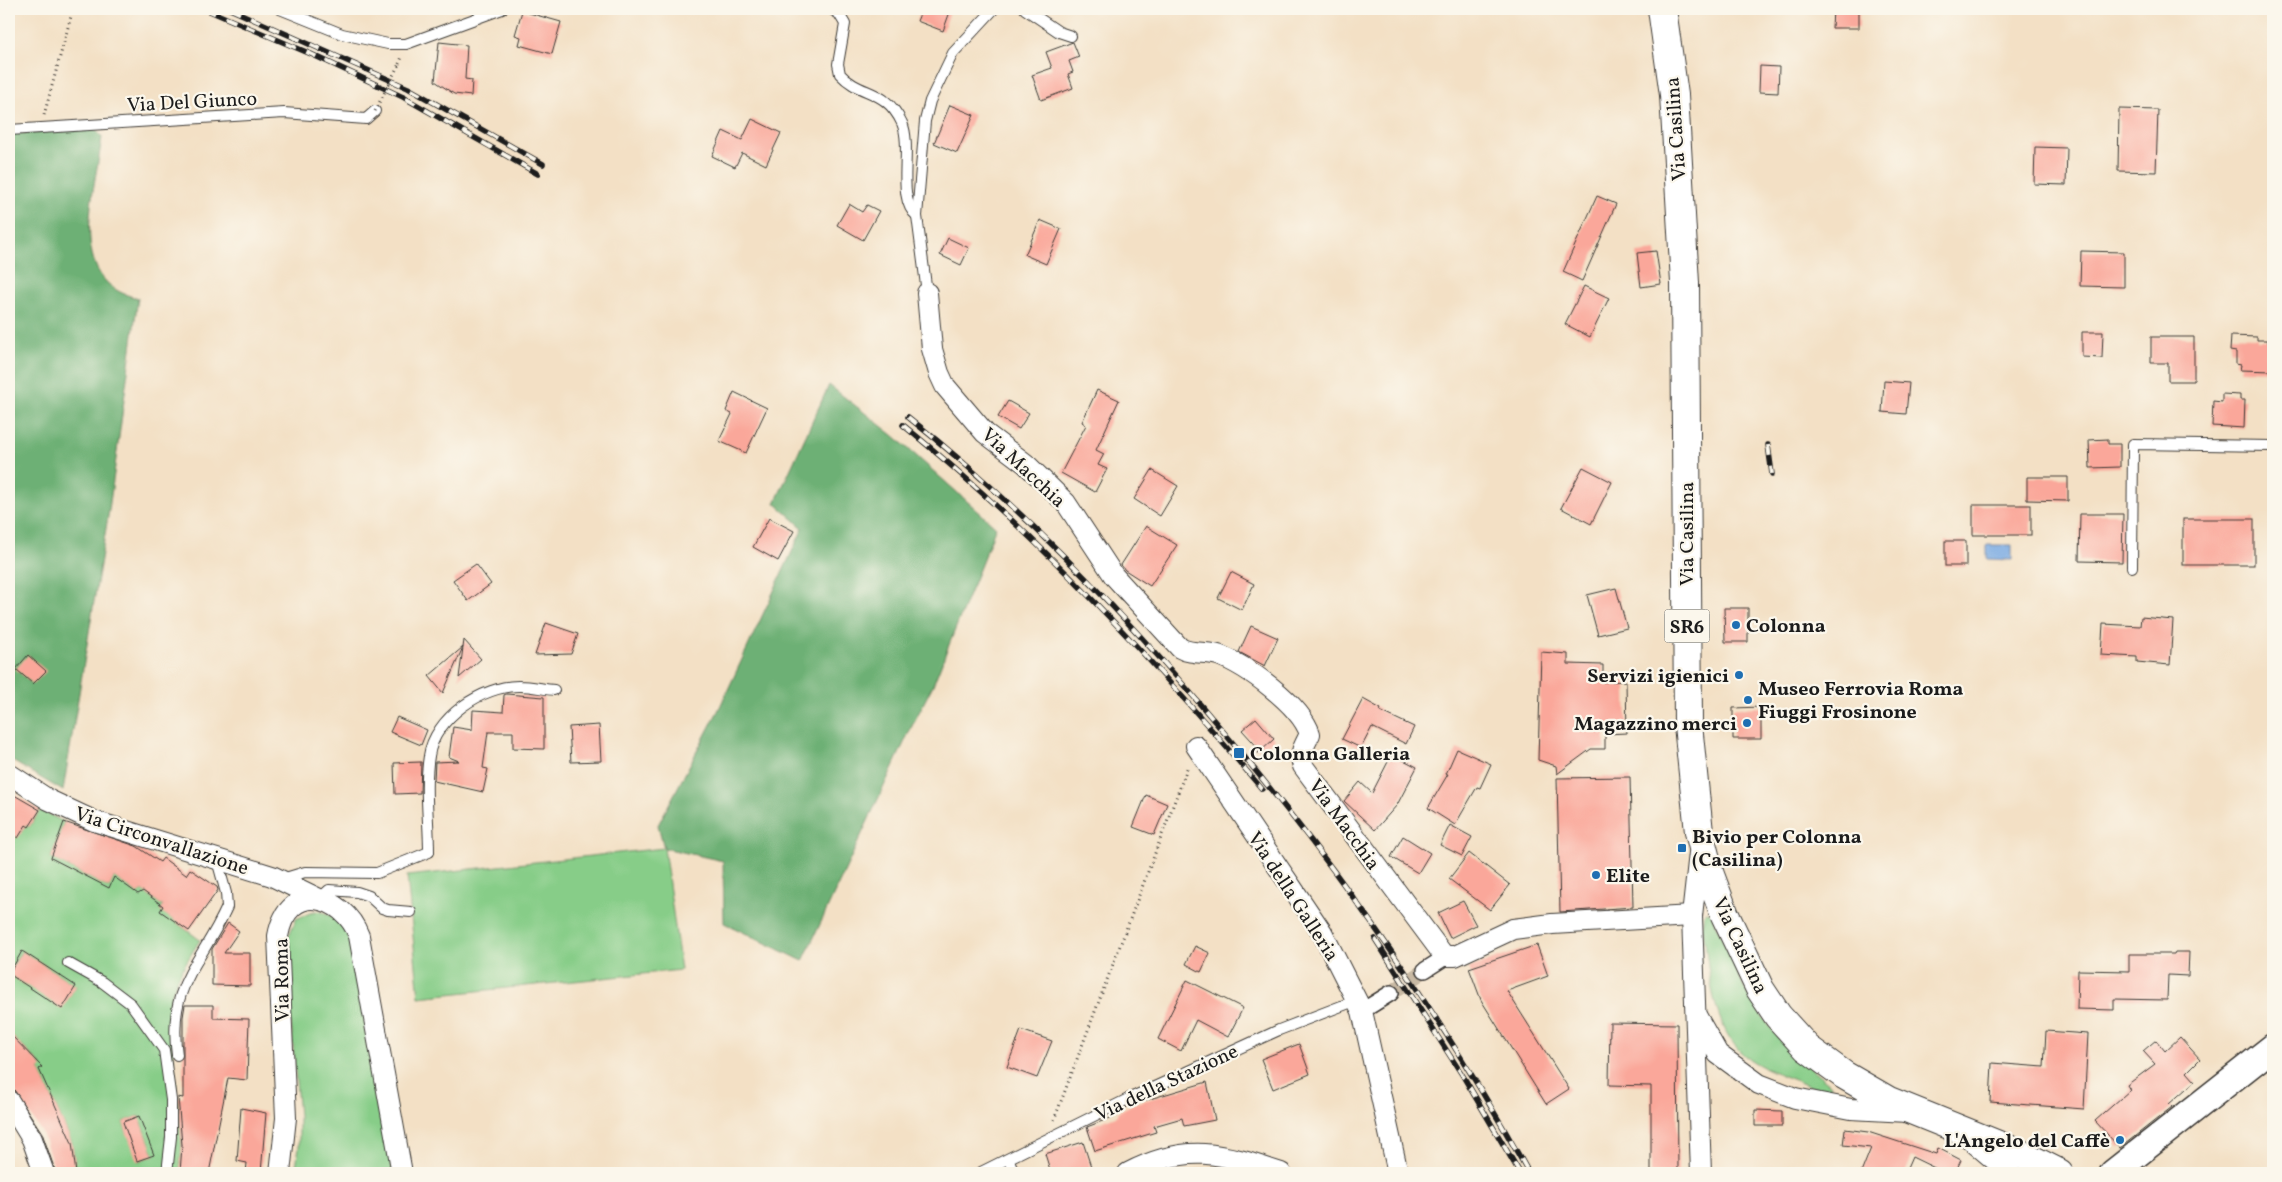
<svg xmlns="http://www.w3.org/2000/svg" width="2282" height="1182" font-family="Vollkorn,serif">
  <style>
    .green { fill: #87cd88; stroke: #527452; fill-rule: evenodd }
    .forest { fill: #6db074; stroke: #446648 }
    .water { fill: #77a8e2; stroke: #4a627f }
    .building { fill: #faa79a }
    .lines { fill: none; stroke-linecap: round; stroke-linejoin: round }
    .pedestrian-tunnel { stroke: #c8b9a3; stroke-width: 15; stroke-dasharray: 15 8; stroke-linecap: butt }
    .service-casing { stroke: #3c3935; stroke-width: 12 }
    .pedestrian-casing { stroke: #3c3935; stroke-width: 18 }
    .minor-casing { stroke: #3c3935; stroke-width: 22 }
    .tertiary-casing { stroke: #3c3935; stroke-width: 29 }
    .primary-casing { stroke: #3c3935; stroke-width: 30 }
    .path { stroke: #3c3935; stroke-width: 3; stroke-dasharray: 1 4; stroke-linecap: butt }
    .service { stroke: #fff; stroke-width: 10 }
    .pedestrian { stroke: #fff; stroke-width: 15 }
    .minor { stroke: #fff; stroke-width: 20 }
    .tertiary { stroke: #fff; stroke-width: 26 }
    .primary { stroke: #fff; stroke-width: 28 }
    .rail-casing { stroke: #1c1c1c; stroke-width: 5.5 }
    .rail { stroke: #fbf7ec; stroke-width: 4; stroke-dasharray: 11; stroke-linecap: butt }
    .path-bridge { stroke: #3c3935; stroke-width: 3; stroke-dasharray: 1 4; stroke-linecap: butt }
    .poi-dot { fill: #1f6fb2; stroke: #fbf7ec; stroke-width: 2 }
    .labels { text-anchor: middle; stroke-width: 4.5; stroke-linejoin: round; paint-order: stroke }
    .shield { fill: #fbf7ec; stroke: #5f5e5a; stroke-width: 1 }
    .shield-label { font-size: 19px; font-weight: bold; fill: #1c1c1c }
    .street-label { font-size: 20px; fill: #1c1c1c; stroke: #fbf7ec }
    .poi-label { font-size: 20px; font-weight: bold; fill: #1c1c1c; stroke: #fbf7ec; text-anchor: start }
  </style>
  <rect width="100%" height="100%" fill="#fbf7ec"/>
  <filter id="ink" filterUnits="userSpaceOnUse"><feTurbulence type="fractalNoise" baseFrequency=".02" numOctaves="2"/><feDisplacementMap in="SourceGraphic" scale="10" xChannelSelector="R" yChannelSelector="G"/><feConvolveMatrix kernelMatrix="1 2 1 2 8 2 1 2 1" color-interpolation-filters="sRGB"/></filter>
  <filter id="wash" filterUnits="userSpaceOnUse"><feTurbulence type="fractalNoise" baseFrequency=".0096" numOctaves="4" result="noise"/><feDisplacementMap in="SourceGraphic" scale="20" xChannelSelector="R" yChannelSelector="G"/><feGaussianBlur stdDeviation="1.12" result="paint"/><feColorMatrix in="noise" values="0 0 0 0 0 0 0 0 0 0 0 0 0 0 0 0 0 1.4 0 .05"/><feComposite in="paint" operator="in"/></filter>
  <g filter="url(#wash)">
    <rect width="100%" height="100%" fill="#f3e0c5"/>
    <g class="green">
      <path d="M40 810 64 822 51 858 109 888 114 877 138 894 143 891 163 906 160 910 200 940C187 961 172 983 169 1007L182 1146 180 1173H76L72 1143 39 1069 42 1066 9 1033V974L62 1008 76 986 22 951 9 971V832L18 837 26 825 29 827ZM139 1116 154 1155 138 1161 123 1122Z"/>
      <polygon points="664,848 681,970 419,997 407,876"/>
      <path d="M315 911C342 913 348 935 354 957L393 1173H295L299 1147V1116L286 962 287 940 296 919Z"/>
      <path d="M1706 912 1711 913 1745 989 1769 1026 1788 1049 1831 1085 1829 1090C1816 1091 1801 1082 1789 1078 1774 1072 1756 1065 1744 1055 1716 1031 1710 983 1706 949 1705 939 1699 920 1706 912Z"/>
    </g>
    <g class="forest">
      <path d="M94 128 102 137C96 188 63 283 138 298L109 510 63 791 9 759V134Z"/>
      <polygon points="829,385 893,435 996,527 933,685 911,728 803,961 724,923 723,861 664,848 658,825 718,711 803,528 775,503"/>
    </g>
    <polygon class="water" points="1987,545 2012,545 2012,560 1987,559"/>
    <g id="blocks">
      <g class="building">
        <polygon points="922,9 951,9 943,31 917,21"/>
        <polygon points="1833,9 1859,9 1859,28 1832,28"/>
        <polygon points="522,11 561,22 552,54 519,45 521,37 515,35"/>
        <polygon points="439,42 467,45 465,79 472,80 471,96 454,94 435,81"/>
        <polygon points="1073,42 1079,57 1069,61 1073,72 1068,74 1073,88 1041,100 1032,75 1052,68 1046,52"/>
        <polygon points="1760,66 1779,67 1778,93 1759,92"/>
        <polygon points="950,105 974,115 957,153 934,143"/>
        <polygon points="2119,109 2158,110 2156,172 2118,171"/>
        <polygon points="752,119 781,133 766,165 742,153 735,167 712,156 723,131 742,140"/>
        <polygon points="2035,147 2067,148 2066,185 2034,184"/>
        <polygon points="1597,196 1616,204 1582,281 1563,272"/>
        <polygon points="849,204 862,212 867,205 879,211 863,240 837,225"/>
        <polygon points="1040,220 1061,229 1046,264 1025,255"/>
        <polygon points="948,238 969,248 961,265 940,255"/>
        <polygon points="1656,251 1661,284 1641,287 1637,253"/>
        <polygon points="2081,251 2124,252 2124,287 2080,286"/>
        <polygon points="1584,286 1609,298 1590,337 1565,324"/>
        <polygon points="2082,332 2103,332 2102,358 2082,357"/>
        <polygon points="2231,336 2257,337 2257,340 2268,340 2268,343 2273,343 2273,371 2240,370 2241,365 2236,364 2236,352 2230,351"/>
        <polygon points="2151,337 2194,337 2194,381 2168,381 2168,363 2151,363"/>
        <polygon points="1884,381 1909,383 1906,414 1882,412"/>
        <polygon points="1097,390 1119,400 1096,450 1104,454 1098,465 1107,469 1095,492 1061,473 1086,425 1082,422"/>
        <polygon points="734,392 767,408 746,453 719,441 732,414 726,411"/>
        <polygon points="2222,394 2240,395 2240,400 2245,400 2244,428 2212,426 2213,401 2222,402"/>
        <polygon points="1008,401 1029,413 1019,429 998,417"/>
        <polygon points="2108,439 2108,444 2120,444 2120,467 2090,468 2089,440"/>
        <polygon points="1583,467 1612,482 1591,524 1561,508"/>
        <polygon points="1152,470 1178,486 1160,516 1134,499"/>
        <polygon points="2027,477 2068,477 2068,501 2027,500"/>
        <rect x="1973" y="505" width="58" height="30"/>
        <polygon points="2080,514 2123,514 2122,562 2079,561"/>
        <polygon points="769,518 794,531 778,561 753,547"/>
        <rect x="2183" y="519" width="71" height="46"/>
        <polygon points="1146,526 1177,545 1150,586 1125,570 1121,565"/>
        <rect x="1945" y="541" width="21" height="25"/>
        <polygon points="476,564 491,584 468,601 453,580"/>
        <polygon points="1231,572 1254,584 1242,610 1218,598"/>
        <polygon points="1616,588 1627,628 1598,635 1587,595"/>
        <polygon points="1724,608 1748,608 1748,642 1725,642"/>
        <polygon points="2141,617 2173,620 2170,665 2137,662 2137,657 2101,655 2103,624 2140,626"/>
        <polygon points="546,623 578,634 571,654 535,655"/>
        <polygon points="1251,626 1278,638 1265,666 1239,652"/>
        <polygon points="464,640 481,659 459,678"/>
        <polygon points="463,647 443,693 429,676"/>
        <polygon points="1541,652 1568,654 1568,664 1603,665 1603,682 1626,681 1627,733 1605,734 1605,749 1591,749 1557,774 1556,766 1538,760"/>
        <polygon points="28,655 46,671 33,684 16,669"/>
        <polygon points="506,694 544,697 544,749 513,748 513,732 488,732 483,768 488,769 483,792 434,781 435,762 459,761 449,757 453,727 472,730 473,710 503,712 504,695"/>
        <polygon points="1363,699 1381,709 1380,711 1414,727 1406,744 1372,727 1361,748 1342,739"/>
        <polygon points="1761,707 1761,739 1733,739 1733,708"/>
        <polygon points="397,717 427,730 421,745 390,732"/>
        <polygon points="1256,718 1274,739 1261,751 1242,730"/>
        <polygon points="599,725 601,761 571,762 569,727"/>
        <polygon points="1457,749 1491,764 1480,788 1477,787 1455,825 1428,808 1448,774 1446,774"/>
        <polygon points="1392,754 1417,767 1397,805 1375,830 1344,801 1360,782 1372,793"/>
        <polygon points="421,762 420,793 395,794 394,763"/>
        <polygon points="1630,777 1633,907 1560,912 1557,778"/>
        <polygon points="9,792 40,810 29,827 26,825 18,838 9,832"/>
        <polygon points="1146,795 1167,804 1154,835 1133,827"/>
        <polygon points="64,822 136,846 160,862 163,858 186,875 190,869 217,887 218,890 189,931 160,911 163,906 143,891 138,894 114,877 109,888 51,858"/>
        <polygon points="1450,825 1472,837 1462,856 1440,845"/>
        <polygon points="1403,836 1430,853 1418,873 1391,857"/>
        <polygon points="1469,853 1510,885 1490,910 1449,879"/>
        <polygon points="1463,901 1476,925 1450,938 1438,913"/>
        <polygon points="228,923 239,931 224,953 250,953 250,986 212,985 212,949"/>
        <polygon points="1537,945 1548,976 1507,991 1569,1089 1546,1104 1481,1000 1469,968"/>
        <polygon points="1195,946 1210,953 1201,972 1186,964"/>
        <polygon points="22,951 76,986 62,1009 9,974"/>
        <polygon points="2175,952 2189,952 2188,976 2168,975 2167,1000 2114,999 2114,1010 2077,1009 2078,970 2129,971 2129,954 2174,954"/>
        <polygon points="1187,980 1243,1008 1228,1037 1196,1020 1181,1051 1158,1039"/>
        <polygon points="185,1005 213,1005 213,1018 249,1019 247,1080 228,1078 209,1173 180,1173 182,1145 178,1097 183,1098 183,1017"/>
        <polygon points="1610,1023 1677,1024 1678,1173 1651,1173 1651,1086 1609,1085"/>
        <polygon points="1021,1030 1052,1041 1037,1078 1007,1067"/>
        <polygon points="2046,1031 2088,1034 2084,1109 1990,1102 1992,1063 2044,1067"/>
        <polygon points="9,1033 42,1067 39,1069 72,1143 76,1173 56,1173 42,1133 9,1082"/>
        <polygon points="2180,1037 2200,1059 2187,1072 2195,1081 2169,1104 2172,1107 2120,1148 2095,1121 2130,1090 2127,1085 2155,1064 2143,1051 2156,1040 2165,1051"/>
        <polygon points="1299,1044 1310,1074 1273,1089 1261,1059"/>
        <polygon points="1207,1082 1215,1120 1184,1126 1182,1118 1154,1126 1156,1132 1095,1151 1087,1127 1118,1115 1118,1112 1133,1104"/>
        <polygon points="241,1108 266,1113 261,1173 246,1173 247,1163 237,1161"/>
        <polygon points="1755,1110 1782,1111 1782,1126 1755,1126"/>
        <polygon points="139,1116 154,1155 137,1161 123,1122"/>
        <polygon points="1845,1129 1868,1132 1936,1154 1938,1148 1961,1160 1955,1173 1945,1173 1912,1157 1905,1173 1861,1173 1871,1148 1843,1145"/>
        <polygon points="1083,1142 1093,1173 1051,1173 1045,1154"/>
      </g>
    </g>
  </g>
  <g filter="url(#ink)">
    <use href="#blocks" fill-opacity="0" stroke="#3c3935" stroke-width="1"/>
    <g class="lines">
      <polyline class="pedestrian-tunnel" points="1391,993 1425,970"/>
      <defs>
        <g id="service">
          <polyline points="280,9 342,34 388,44 406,44 502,9"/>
          <path d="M831 9 839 14 845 24 838 64 840 74C861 97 885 87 902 123 913 148 895 199 917 216"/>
          <polyline points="1025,9 1059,32 1071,36"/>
          <polyline points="9,130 284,113 366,119 375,111"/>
          <polyline points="927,293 917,216 925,121 930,101 953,53 994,9"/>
          <polyline points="2132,567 2133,444 2273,446"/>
          <path d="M282 879 305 872 377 873 429 852C429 821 424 787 429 756 434 718 483 685 520 686 531 686 543 689 554 690"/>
          <polyline points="319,899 329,890 357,892 369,896 382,908 388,910 411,912"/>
          <polyline points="68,963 102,982 131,1004 164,1050 171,1100 171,1137 167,1173"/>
          <path d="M177 1055C167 984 201 965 227 907L226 893 217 860"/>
          <polyline points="1009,1160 1014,1173"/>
          <polyline points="979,1173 1128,1099 1279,1030 1357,1000"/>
        </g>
        <g id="pedestrian">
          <polyline points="1425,970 1447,956"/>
          <polyline points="1362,1011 1391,993"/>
        </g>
        <g id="minor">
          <path d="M927 293 932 349 939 373 945 386 985 433 1026 464 1066 503 1114 576 1180 648C1192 655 1205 651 1218 655 1246 665 1301 705 1310 734 1305 745 1298 753 1303 766L1442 953 1447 956H1455L1513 929 1552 924 1692 916"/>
          <polyline points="1196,746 1322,932 1362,1011 1398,1173"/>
          <polyline points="9,774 49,800 94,821 272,876 319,899"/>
          <polyline points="1699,853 1692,916 1701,1173"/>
          <polyline points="1697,1017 1718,1054 1759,1084 1795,1098 1851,1109 1908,1112"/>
          <polyline points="9,1101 32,1139 44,1173"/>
          <polyline points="1972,1141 2010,1173"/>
          <path d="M280 1173 286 1118 278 936C288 880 343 894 359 936L402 1173"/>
          <path d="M1128 1173C1187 1142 1221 1153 1281 1173"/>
        </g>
        <polyline id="tertiary" points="2113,1173 2273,1047"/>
        <polyline id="primary" points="1662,9 1674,95 1685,283 1688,725 1699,832 1710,875 1725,915 1760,989 1778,1016 1807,1048 1844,1075 1889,1101 2023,1155 2059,1173"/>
      </defs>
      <use href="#service" class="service-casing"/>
      <use href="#pedestrian" class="pedestrian-casing"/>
      <use href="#minor" class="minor-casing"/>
      <use href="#tertiary" class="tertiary-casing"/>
      <use href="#primary" class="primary-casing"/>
      <g class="path">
        <polyline points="399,64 402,57"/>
        <polyline points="44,115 73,9"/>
        <polyline points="1258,752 1284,760"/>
        <polyline points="1054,1120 1188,766"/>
      </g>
      <use href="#service" class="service"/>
      <use href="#pedestrian" class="pedestrian"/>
      <use href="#minor" class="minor"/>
      <use href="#tertiary" class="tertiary"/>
      <use href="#primary" class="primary"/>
      <defs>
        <g id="rail">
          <polyline points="205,9 311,54 403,97 538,174"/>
          <polyline points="230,9 408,88 543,164"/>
          <path d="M908 417C1022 507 1123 612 1216 723 1335 863 1440 1013 1529 1173"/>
          <path d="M903 425C1036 533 1152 658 1262 789"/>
          <polyline points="1768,445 1772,474"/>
          <polyline points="1375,939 1463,1076 1520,1173"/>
        </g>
      </defs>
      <use href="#rail" class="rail-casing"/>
      <use href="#rail" class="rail"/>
      <polyline class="path-bridge" points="375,111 399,64"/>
    </g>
  </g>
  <g class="poi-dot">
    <circle cx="1736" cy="625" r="5"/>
    <circle cx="1739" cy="675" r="5"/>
    <circle cx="1748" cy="700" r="5"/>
    <circle cx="1747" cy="723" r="5"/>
    <rect x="1233" y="747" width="12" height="12" rx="2.5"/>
    <rect x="1677" y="843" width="10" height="10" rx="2.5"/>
    <circle cx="1596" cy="875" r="5"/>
    <circle cx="2120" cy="1140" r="5"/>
  </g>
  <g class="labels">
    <rect class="shield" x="1664.5" y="609.5" width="45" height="33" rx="4"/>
    <g class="shield-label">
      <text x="1687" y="633">SR6</text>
    </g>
    <g class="street-label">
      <text transform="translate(192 101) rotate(-3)" y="7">Via Del Giunco</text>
      <text transform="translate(1675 129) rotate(-94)" y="7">Via Casilina</text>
      <text transform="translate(1024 467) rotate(43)" y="7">Via Macchia</text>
      <text transform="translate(1686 534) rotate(-90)" y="7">Via Casilina</text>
      <text transform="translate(1345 824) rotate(54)" y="7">Via Macchia</text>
      <text transform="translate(162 840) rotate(18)" y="7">Via Circonvallazione</text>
      <text transform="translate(1294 896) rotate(57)" y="7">Via della Galleria</text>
      <text transform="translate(1741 945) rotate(65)" y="7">Via Casilina</text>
      <text transform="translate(281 980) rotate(-91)" y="7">Via Roma</text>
      <text transform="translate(1166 1082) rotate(-25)" y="7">Via della Stazione</text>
    </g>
    <g class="poi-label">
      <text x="1746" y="632">Colonna</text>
      <text x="1729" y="682" text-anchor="end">Servizi igienici</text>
      <text x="1758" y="695">Museo Ferrovia Roma<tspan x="1758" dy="23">Fiuggi Frosinone</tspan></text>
      <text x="1737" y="730" text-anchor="end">Magazzino merci</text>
      <text x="1250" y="760">Colonna Galleria</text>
      <text x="1692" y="843">Bivio per Colonna<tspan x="1692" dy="23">(Casilina)</tspan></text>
      <text x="1606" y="882">Elite</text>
      <text x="2110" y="1147" text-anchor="end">L'Angelo del Caffè</text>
    </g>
  </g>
  <rect width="2282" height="1182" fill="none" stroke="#fbf7ec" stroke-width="30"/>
</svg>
